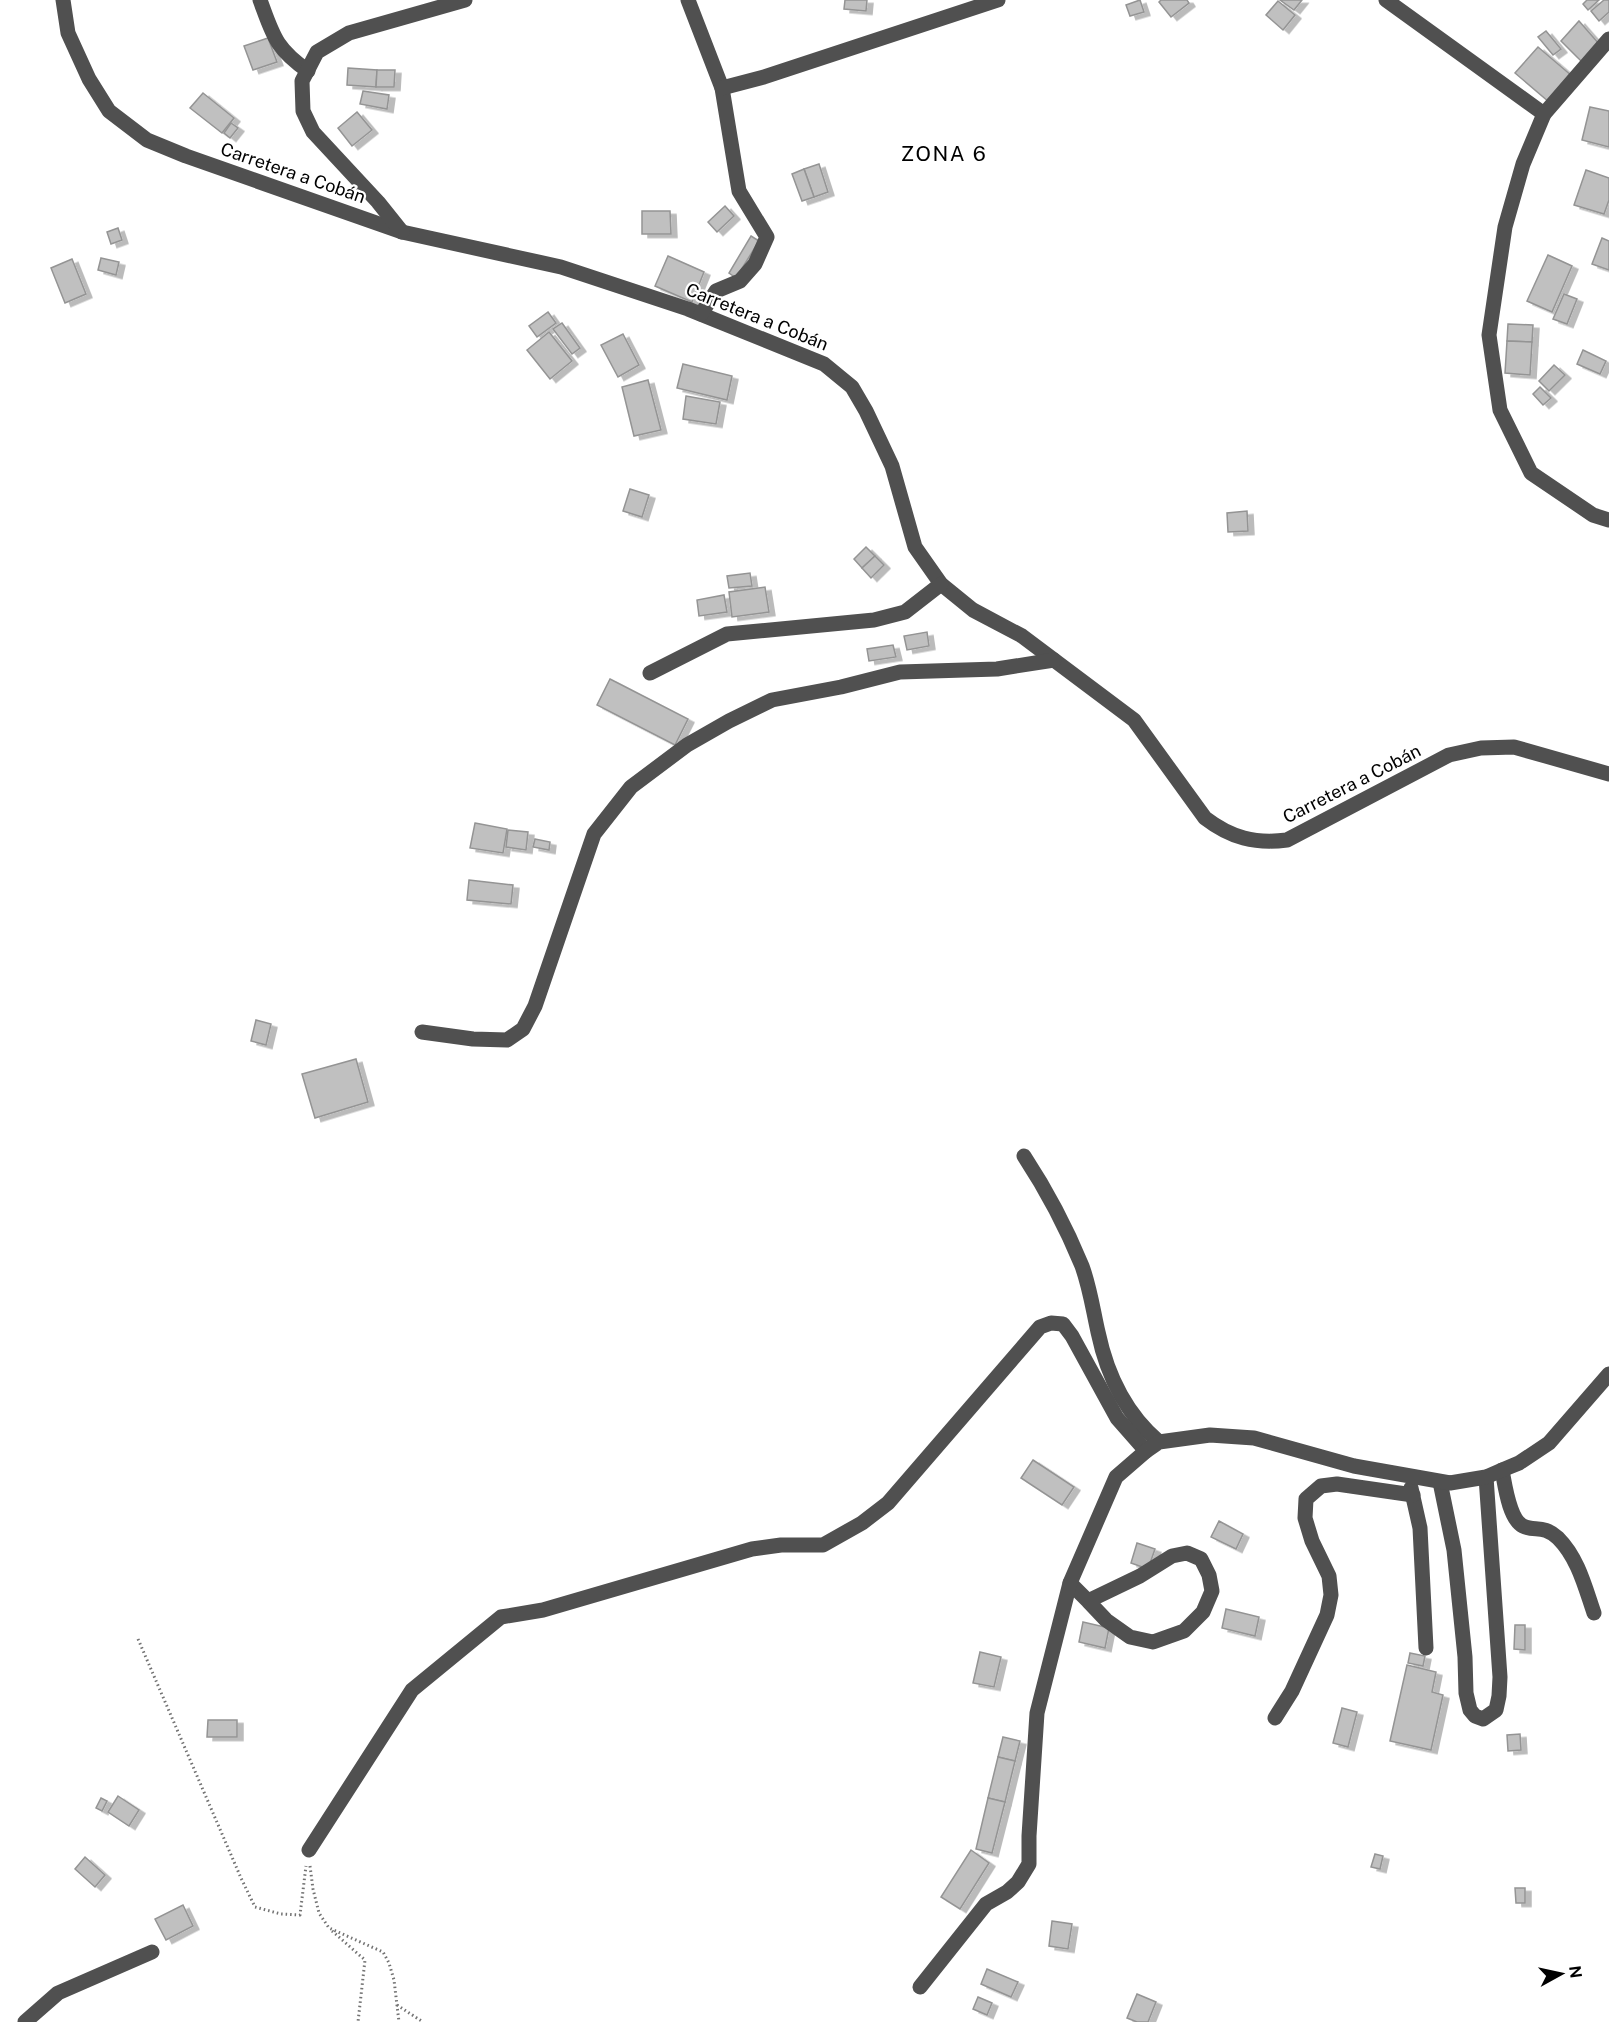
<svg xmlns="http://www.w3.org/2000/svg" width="1609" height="2022" font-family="'Public Sans',sans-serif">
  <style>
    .building { fill: #c0c0c0; stroke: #949494; stroke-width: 1.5; filter: url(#shadow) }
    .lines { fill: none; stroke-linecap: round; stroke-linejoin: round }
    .path { stroke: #727272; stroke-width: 3; stroke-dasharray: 1.5 3; stroke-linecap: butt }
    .minor { stroke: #505050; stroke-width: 15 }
    .labels { text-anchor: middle; stroke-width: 4.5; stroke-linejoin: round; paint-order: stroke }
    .street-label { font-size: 18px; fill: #000; stroke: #fff }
    .quarter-label { font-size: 21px; letter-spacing: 1.5px; fill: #000; stroke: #fff }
  </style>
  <defs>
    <filter id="shadow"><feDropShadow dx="6" dy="3.5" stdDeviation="0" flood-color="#0004"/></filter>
  </defs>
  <rect width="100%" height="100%" fill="#fff"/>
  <g class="building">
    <polygon points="845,0 867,0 866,11 844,9"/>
    <polygon points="1140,0 1144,12 1130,16 1126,5"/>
    <polygon points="1161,0 1187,0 1189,3 1171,17 1159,2"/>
    <polygon points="1280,0 1302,0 1294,10"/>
    <polygon points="1587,0 1599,0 1588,10 1583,4"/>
    <polygon points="1604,0 1609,0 1609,12 1599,21 1591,11"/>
    <polygon points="1278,1 1295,15 1283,30 1266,15"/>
    <polygon points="1579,21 1600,45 1583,63 1561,41"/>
    <polygon points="1546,31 1561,49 1553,55 1538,37"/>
    <polygon points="268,38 277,62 253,70 244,46"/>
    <polygon points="1538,47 1572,76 1549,102 1515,73"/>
    <polygon points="348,68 377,70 376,87 347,85"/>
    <polygon points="377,70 395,70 394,87 376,87"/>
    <polygon points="363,91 389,95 387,109 360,104"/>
    <polygon points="203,93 234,118 222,133 190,108"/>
    <polygon points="1590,107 1609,111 1609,147 1582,140"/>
    <polygon points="357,112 372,130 352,146 338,128"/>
    <polygon points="231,123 238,128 230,138 224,133"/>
    <polygon points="819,164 828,192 814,197 804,169"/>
    <polygon points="804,169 814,197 802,201 792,174"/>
    <polygon points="1586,170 1609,178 1609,200 1604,214 1574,205"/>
    <polygon points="725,206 734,216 717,232 708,222"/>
    <polygon points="642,211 670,211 671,234 642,234"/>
    <polygon points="118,228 122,240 111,244 107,232"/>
    <polygon points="751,236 759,241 736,278 729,273"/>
    <polygon points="1602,238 1609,241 1609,270 1592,264"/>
    <polygon points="1548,255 1572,266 1552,312 1527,301"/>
    <polygon points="668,256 704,272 692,302 655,286"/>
    <polygon points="101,258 119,262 116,275 98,270"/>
    <polygon points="72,259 86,294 65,303 51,268"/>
    <polygon points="1564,294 1577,299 1567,324 1553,319"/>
    <polygon points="548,312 556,323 537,337 529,326"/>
    <polygon points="562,323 580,348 572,354 553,329"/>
    <polygon points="1508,324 1533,325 1532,342 1507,341"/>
    <polygon points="549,332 572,361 550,379 527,350"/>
    <polygon points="623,334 639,365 618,377 601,345"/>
    <polygon points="1507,341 1532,342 1530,375 1505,373"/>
    <polygon points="1583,350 1606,361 1600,374 1577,364"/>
    <polygon points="683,364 732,376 727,400 677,388"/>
    <polygon points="1554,365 1565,375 1549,391 1539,381"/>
    <polygon points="648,380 661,430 634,436 622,387"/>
    <polygon points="1540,387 1551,398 1543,405 1533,394"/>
    <polygon points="686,396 720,402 716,424 683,419"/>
    <polygon points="630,489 649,495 642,517 623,511"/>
    <polygon points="1247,511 1248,531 1228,532 1227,513"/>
    <polygon points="866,547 875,556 862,568 854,559"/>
    <polygon points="875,556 884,565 871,578 862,568"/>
    <polygon points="750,573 752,586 729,588 727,576"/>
    <polygon points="765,587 769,612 732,617 729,592"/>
    <polygon points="724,595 727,612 699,616 697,600"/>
    <polygon points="927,632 929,646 907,650 904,636"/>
    <polygon points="893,645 896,657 869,661 867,649"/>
    <polygon points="610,679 688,719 675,745 597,705"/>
    <polygon points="475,823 507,829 503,853 470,848"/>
    <polygon points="508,830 528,832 526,850 506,847"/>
    <polygon points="535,839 550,842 549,850 533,847"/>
    <polygon points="469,880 513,885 511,904 467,900"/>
    <polygon points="256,1020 271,1024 266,1045 251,1041"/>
    <polygon points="356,1059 368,1102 315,1118 302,1074"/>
    <polygon points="1033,1460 1074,1487 1062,1505 1021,1478"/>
    <polygon points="1219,1521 1243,1534 1236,1549 1211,1537"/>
    <polygon points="1137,1543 1155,1549 1148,1569 1131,1563"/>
    <polygon points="1226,1609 1259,1617 1255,1636 1222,1628"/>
    <polygon points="1083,1622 1109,1628 1105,1648 1079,1642"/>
    <polygon points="1515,1625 1525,1625 1525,1650 1514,1649"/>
    <polygon points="980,1652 1001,1657 994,1687 973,1683"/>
    <polygon points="1410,1653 1425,1656 1423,1666 1408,1663"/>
    <polygon points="1407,1665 1436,1672 1432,1692 1443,1695 1431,1750 1390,1741"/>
    <polygon points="1342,1708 1357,1712 1348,1747 1333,1743"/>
    <polygon points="208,1720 237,1720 237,1737 207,1737"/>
    <polygon points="1520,1734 1521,1750 1508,1751 1507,1735"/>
    <polygon points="1003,1737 1020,1741 1015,1761 998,1757"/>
    <polygon points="998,1757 1015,1761 1005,1802 988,1798"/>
    <polygon points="118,1796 139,1810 129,1826 108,1812"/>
    <polygon points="101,1798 107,1801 102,1811 96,1808"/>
    <polygon points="988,1798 1005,1802 992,1853 976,1849"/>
    <polygon points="971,1850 989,1863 960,1909 941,1897"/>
    <polygon points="1375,1854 1383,1856 1380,1869 1371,1867"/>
    <polygon points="85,1857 105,1875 95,1887 75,1869"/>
    <polygon points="1515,1888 1525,1888 1525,1903 1516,1903"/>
    <polygon points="183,1905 193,1926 166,1940 155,1919"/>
    <polygon points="1052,1921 1072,1924 1068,1949 1049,1946"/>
    <polygon points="987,1969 1018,1982 1011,1997 981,1984"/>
    <polygon points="1137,1994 1156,2002 1148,2022 1137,2022 1127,2018"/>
    <polygon points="978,1997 992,2003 987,2015 973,2009"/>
  </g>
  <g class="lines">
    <g class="path">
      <polyline points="138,1639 241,1878 255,1907 281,1914 300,1915 306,1866"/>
      <polyline points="310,1866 313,1889 319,1913 329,1928 383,1952 389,1963 394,1980 399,2022"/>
      <polyline points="332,1931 365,1960 358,2022"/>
      <polyline points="397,2005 423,2022"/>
    </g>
    <g class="minor">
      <path d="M63 0 68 33 89 79 109 111 147 140 186 156 402 232 561 267 688 309 824 364 852 387 866 411 892 466 915 547 941 584 973 610 1022 636 1134 720 1205 818C1231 838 1255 844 1287 840L1449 755 1481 748 1514 747 1609 774"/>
      <path d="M260 0C273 35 275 48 308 71"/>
      <polyline points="688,0 722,88 739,191 767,237 755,264 740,281 716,291 701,314"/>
      <polyline points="1386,0 1544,114"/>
      <polyline points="1609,39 1544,114 1523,164 1505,227 1489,335 1500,410 1531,473 1593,515 1609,520"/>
      <polyline points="722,88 764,77 998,0"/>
      <polyline points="402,232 378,202 313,132 303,111 302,81 317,52 349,33 465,0"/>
      <polyline points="650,673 727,634 874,620 905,612 941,584"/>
      <polyline points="422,1032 473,1039 507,1040 523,1029 535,1006 594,834 631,787 687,745 729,721 772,700 841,687 900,672 997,669 1054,660"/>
      <path d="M1024 1156C1047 1191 1066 1227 1082 1266 1090 1288 1093 1310 1098 1332 1107 1375 1126 1414 1159 1442"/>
      <path d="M1502 1470C1505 1485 1509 1519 1523 1526 1535 1532 1543 1524 1558 1538 1578 1558 1585 1587 1594 1613"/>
      <polyline points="1440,1482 1454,1550 1465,1657 1466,1693 1470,1710 1475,1716 1483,1719 1496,1710 1499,1696 1500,1677 1486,1477"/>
      <polyline points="1411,1488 1420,1528 1426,1648"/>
      <polyline points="1070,1583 1088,1601 1106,1620 1130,1637 1153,1642 1184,1631 1203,1612 1212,1591 1209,1575 1201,1559 1187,1553 1172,1556 1140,1576 1088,1601"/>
      <polyline points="1275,1718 1292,1691 1327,1615 1331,1595 1329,1576 1312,1541 1305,1518 1306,1499 1321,1486 1337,1484 1413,1495"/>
      <polyline points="309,1850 412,1690 501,1617 543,1610 752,1549 781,1545 823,1545 862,1523 888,1503 1040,1327 1051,1323 1063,1324 1072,1336 1117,1418 1146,1451"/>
      <polyline points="920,1987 986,1904 1007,1892 1018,1882 1029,1864 1029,1836 1037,1713 1070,1583 1116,1477 1146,1451 1159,1442 1210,1435 1254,1438 1354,1466 1450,1483 1486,1477 1502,1470 1519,1463 1549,1443 1609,1374"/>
      <polyline points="25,2022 58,1993 152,1952"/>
    </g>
  </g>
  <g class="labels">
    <g class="street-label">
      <text transform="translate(293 173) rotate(19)" y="6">Carretera a Cobán</text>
      <text transform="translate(757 317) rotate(22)" y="6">Carretera a Cobán</text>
      <text transform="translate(1352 784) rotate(-27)" y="6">Carretera a Cobán</text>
    </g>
    <g class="quarter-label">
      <text x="944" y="161">ZONA 6</text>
    </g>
  </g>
  <g transform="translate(1561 1974) rotate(82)" stroke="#ffffff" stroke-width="4.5" paint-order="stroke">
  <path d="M0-4.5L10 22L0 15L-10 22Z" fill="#000000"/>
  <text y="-9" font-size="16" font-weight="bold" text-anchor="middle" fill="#000000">N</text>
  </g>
</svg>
